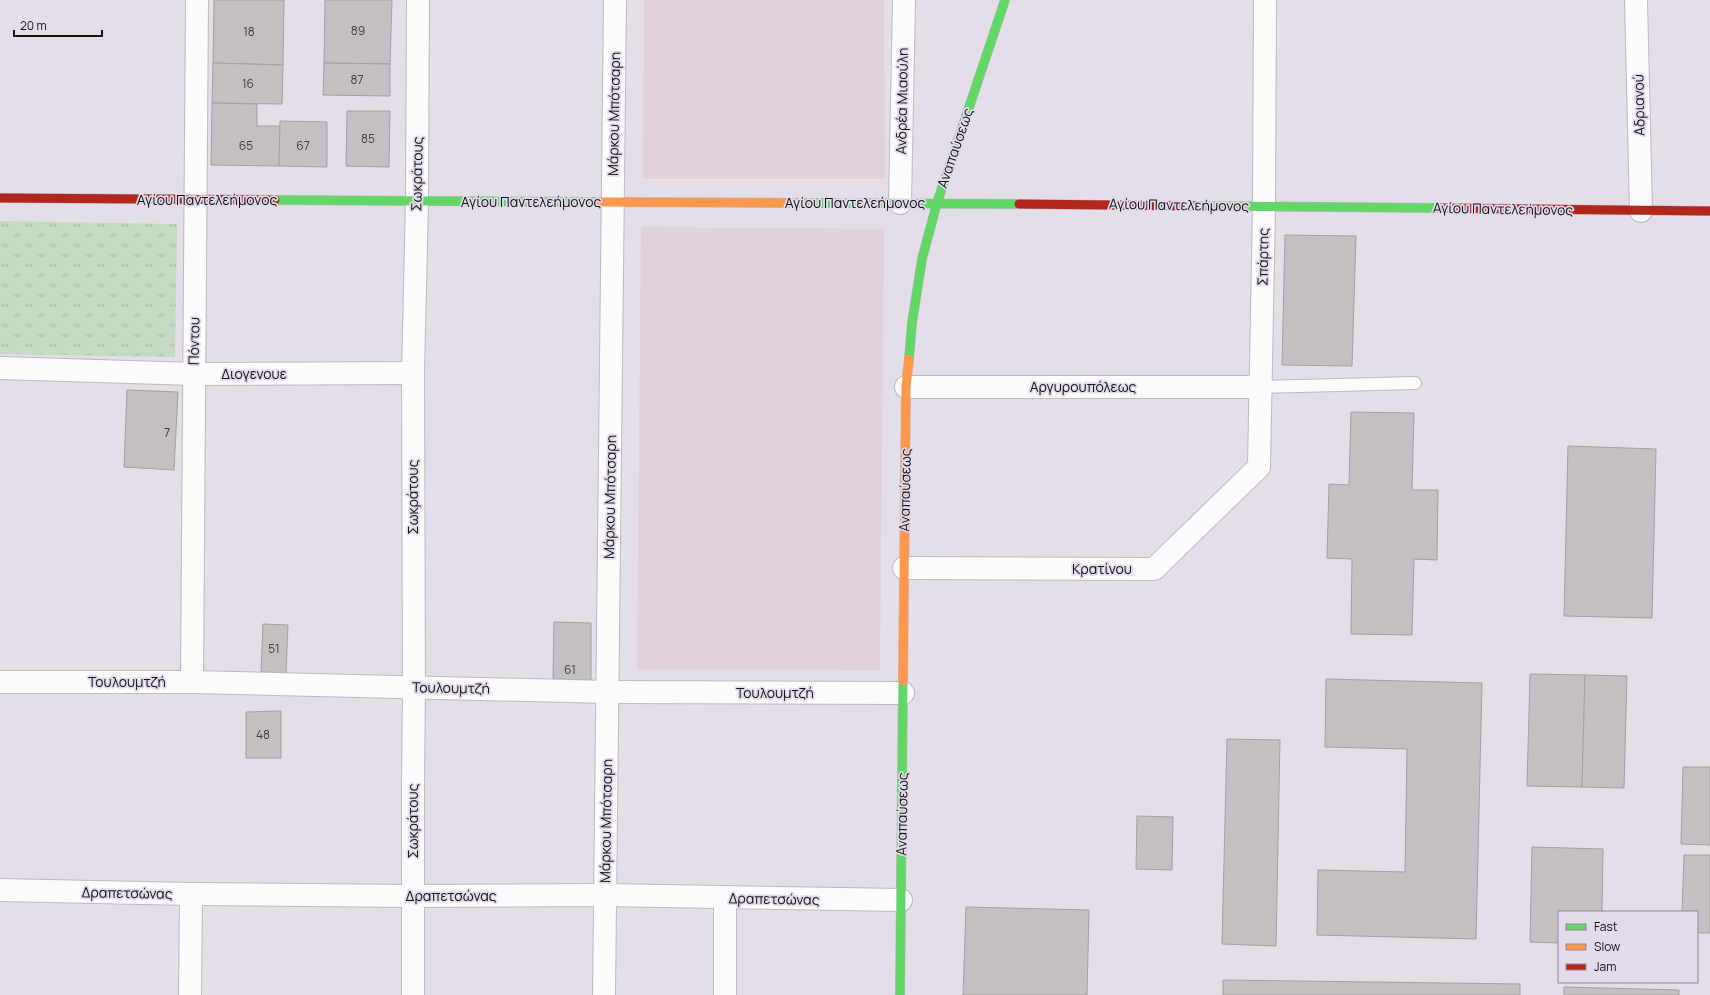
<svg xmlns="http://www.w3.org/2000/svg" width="1710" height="995" font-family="Manrope,sans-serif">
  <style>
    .education { fill: #e0d1db }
    .park { fill: url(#park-tufts) }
    .building { fill: #c5bec2; stroke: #a59fa3 }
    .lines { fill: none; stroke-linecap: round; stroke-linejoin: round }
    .lane-casing { stroke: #bcb9c0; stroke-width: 14 }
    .street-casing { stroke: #bcb9c0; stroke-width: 24 }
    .fast-casing { stroke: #bcb9c0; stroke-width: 10 }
    .slow-casing { stroke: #bcb9c0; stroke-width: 10 }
    .jam-casing { stroke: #bcb9c0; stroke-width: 10 }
    .lane { stroke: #fbfafc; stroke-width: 12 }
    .street { stroke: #fbfafc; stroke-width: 22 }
    .fast { stroke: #63d668; stroke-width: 9 }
    .slow { stroke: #ff974d; stroke-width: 9 }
    .jam { stroke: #b3261e; stroke-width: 9 }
    .labels { text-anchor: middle; stroke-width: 3.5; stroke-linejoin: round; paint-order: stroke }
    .number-label { font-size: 12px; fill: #3f3b40 }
    .street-label { font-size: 14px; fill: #120f15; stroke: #e3daec }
  </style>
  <defs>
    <pattern id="park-tufts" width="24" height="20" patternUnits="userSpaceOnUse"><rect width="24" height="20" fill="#c5dcc3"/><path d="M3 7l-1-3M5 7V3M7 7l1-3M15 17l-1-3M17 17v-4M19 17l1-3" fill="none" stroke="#a8bca7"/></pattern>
  </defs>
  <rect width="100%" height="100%" fill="#e3dee8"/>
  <g class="education">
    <polygon points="644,0 884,0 885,179 643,179"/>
    <polygon points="641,227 884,229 880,670 637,669"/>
  </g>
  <polygon class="park" points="0,221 177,224 175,357 0,354"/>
  <g class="building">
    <polygon points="214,0 284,0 283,65 213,63"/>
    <polygon points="325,0 392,0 390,64 324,63"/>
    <polygon points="213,63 283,65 282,104 212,103"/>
    <polygon points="324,63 390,64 390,96 323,95"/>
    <polygon points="212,103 257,104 257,126 280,126 279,166 211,165"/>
    <polygon points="347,111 390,111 389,167 346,166"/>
    <polygon points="280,121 327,122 327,167 279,166"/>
    <polygon points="1285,235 1356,236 1352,366 1282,365"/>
    <polygon points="127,390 178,392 174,470 124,467"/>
    <polygon points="1351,412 1414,413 1412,490 1438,490 1437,560 1414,559 1412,635 1351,634 1352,559 1327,558 1329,484 1349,485"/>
    <polygon points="1568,446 1656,449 1652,618 1564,616"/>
    <polygon points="554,622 591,623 591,680 553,679"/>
    <polygon points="263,624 288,625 286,673 261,672"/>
    <polygon points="1530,674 1585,675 1582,787 1527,786"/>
    <polygon points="1585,675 1627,676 1624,788 1582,787"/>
    <polygon points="1326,679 1482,683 1476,939 1317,935 1318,870 1405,872 1407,749 1325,747"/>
    <polygon points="281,711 281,758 246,758 246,712"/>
    <polygon points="1227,739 1280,740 1276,946 1222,944"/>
    <polygon points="1683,767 1710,767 1710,845 1681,844"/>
    <polygon points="1137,816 1173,817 1172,870 1136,869"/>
    <polygon points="1532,847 1603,849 1602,912 1559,912 1559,943 1530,942"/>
    <polygon points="1684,855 1710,855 1710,933 1697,933 1697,912 1682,912"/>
    <polygon points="966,907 1089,910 1087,995 963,995"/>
    <polygon points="1223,980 1520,984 1520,995 1223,995"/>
    <polygon points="1564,987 1679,990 1679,995 1564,995"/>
  </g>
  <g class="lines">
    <defs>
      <polyline id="lane" points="1260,387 1415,383"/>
      <g id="street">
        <polyline points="1636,0 1641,211"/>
        <polyline points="900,203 904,0"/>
        <polyline points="0,368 194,374 413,373"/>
        <polyline points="906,387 1260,387"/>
        <polyline points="904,568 1154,569 1259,467 1264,206 1265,0"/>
        <polyline points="0,682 192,682 608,692 903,693"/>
        <polyline points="192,682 197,0"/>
        <polyline points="0,890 191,894 413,896 605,895 901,900"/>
        <polyline points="725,898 725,995"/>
        <polyline points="190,995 191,894"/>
        <polyline points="413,995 413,783 414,687 413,373 417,201 418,0"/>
        <polyline points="604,995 615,0"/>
      </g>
      <g id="fast">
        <polyline points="275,200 596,202"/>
        <polyline points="812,203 1019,204"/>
        <polyline points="1199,206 1440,208"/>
        <polyline points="909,359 912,323 922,259 937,203 1005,0"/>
        <polyline points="900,995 903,681"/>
      </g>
      <g id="slow">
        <polyline points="596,202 812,203"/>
        <polyline points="903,681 906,387 909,359"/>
      </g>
      <g id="jam">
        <polyline points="0,198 275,200"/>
        <polyline points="1019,204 1199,206"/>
        <polyline points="1440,208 1710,211"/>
      </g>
    </defs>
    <use href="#lane" class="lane-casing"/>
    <use href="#street" class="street-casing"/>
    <use href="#fast" class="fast-casing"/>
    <use href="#slow" class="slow-casing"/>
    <use href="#jam" class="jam-casing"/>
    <use href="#lane" class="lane"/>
    <use href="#street" class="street"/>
    <use href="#fast" class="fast"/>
    <use href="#slow" class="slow"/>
    <use href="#jam" class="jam"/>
  </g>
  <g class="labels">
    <g class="number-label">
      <text x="358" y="35">89</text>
      <text x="249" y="36">18</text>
      <text x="357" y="84">87</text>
      <text x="248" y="88">16</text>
      <text x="368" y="143">85</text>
      <text x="246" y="150">65</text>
      <text x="303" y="150">67</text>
      <text x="167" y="437">7</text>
      <text x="274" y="653">51</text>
      <text x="570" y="674">61</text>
      <text x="263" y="739">48</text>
    </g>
    <g class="street-label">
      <text transform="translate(902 101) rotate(-89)" y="5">Ανδρέα Μιαούλη</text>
      <text transform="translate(1639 105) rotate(-91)" y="5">Αδριανού</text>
      <text transform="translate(614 114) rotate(-89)" y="5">Μάρκου Μπότσαρη</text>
      <text transform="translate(955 148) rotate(-71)" y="5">Αναπαύσεως</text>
      <text transform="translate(417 174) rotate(-89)" y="5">Σωκράτους</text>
      <text x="207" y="205">Αγίου Παντελεήμονος</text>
      <text x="531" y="207">Αγίου Παντελεήμονος</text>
      <text x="855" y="208">Αγίου Παντελεήμονος</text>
      <text transform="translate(1179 205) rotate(1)" y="5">Αγίου Παντελεήμονος</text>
      <text transform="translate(1503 209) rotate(1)" y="5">Αγίου Παντελεήμονος</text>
      <text transform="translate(1263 257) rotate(-89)" y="5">Σπάρτης</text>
      <text transform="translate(194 341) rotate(-89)" y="5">Πόντου</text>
      <text x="254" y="379">Διογενουε</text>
      <text x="1083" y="392">Αργυρουπόλεως</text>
      <text transform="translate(905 490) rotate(-89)" y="5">Αναπαύσεως</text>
      <text transform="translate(413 497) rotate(-90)" y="5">Σωκράτους</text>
      <text transform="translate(610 497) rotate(-89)" y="5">Μάρκου Μπότσαρη</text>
      <text x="1102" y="574">Κρατίνου</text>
      <text x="127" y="687">Τουλουμτζή</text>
      <text transform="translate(451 688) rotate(1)" y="5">Τουλουμτζή</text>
      <text x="775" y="698">Τουλουμτζή</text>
      <text transform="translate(902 814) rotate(-89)" y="5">Αναπαύσεως</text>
      <text transform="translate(413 821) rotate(-90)" y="5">Σωκράτους</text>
      <text transform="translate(606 821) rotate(-89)" y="5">Μάρκου Μπότσαρη</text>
      <text transform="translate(127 893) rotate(1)" y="5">Δραπετσώνας</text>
      <text x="451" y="901">Δραπετσώνας</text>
      <text transform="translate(774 899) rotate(1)" y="5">Δραπετσώνας</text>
    </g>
  </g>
  <rect x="1558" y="911" width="140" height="72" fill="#e3daec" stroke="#8f8996"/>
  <rect x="1566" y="924" width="20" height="6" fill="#63d668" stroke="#8f8996"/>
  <text x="1594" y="931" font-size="12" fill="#120f15">Fast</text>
  <rect x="1566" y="944" width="20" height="6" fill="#ff974d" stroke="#8f8996"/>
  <text x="1594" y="951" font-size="12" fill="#120f15">Slow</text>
  <rect x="1566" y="964" width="20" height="6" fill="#b3261e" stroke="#8f8996"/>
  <text x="1594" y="971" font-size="12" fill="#120f15">Jam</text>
  <path d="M14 30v6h88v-6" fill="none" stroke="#120f15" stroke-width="2"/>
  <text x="20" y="30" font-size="12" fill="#120f15" stroke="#e3daec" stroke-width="3" paint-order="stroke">20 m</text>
</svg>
